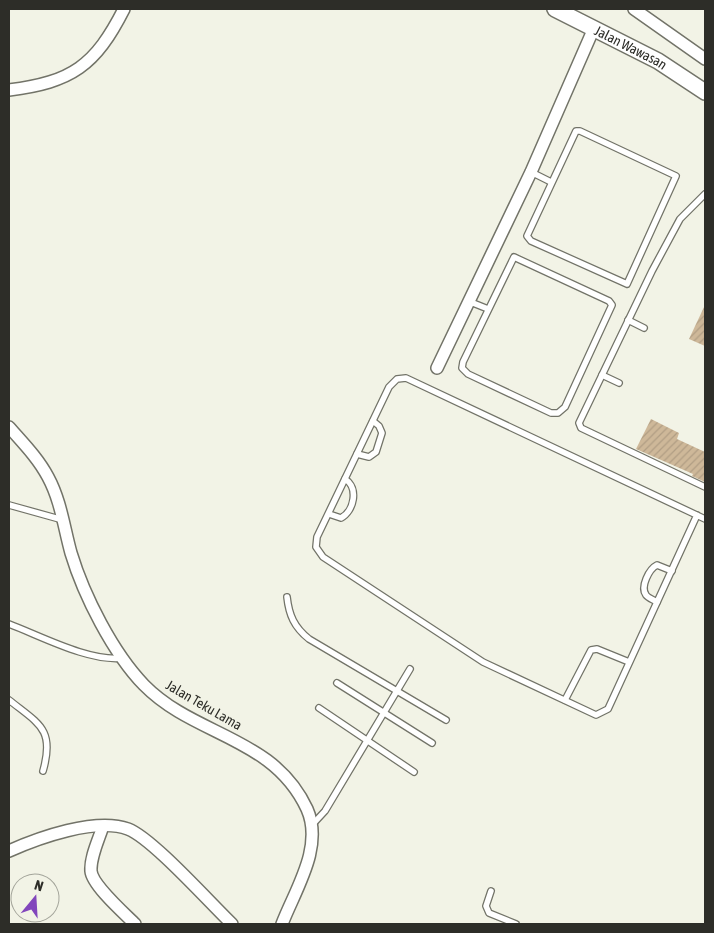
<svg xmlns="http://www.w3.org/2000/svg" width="714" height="933" font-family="'Asap Condensed',sans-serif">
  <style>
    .building { fill: url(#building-hatch) }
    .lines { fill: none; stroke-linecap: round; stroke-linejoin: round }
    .service-casing { stroke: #727368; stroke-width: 8 }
    .minor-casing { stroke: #727368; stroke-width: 14 }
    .tertiary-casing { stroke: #727368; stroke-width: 18 }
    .service { stroke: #fff; stroke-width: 5.5 }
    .minor { stroke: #fff; stroke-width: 11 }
    .tertiary { stroke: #fff; stroke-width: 15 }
    .labels { text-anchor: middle; stroke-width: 4; stroke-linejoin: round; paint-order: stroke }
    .street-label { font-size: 14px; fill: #2d2d28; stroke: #f2f3e6 }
  </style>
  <defs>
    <pattern id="building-hatch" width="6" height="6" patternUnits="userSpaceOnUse" patternTransform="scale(1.25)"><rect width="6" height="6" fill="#ceb899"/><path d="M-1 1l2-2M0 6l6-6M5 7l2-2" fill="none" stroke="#b19e84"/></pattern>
  </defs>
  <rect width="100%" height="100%" fill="#f2f3e6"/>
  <g class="building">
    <polygon points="705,305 705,346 689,339"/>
    <polygon points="651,419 679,433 677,439 705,452 705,482 692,476 693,474 636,449"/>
  </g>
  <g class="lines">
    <defs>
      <g id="service">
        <polygon points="576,131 580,131 676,176 627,284 531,241 527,236"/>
        <polyline points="531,172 551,182"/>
        <polyline points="705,194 680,219 652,271 579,423 581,428 705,487"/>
        <polygon points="514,257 609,301 612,305 565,407 558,413 551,413 468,374 462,368 463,362"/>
        <polyline points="468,301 488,309"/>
        <polyline points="628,320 644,328"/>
        <polyline points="602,375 619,383"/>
        <polyline points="357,454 369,457 376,452 382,433 379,426 373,421"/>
        <polyline points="9,505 63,520"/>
        <path d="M329 514 341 518C354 511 359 488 345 479"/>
        <polyline points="697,515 608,709 596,715 483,662 323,557 316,547 317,537 389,387 397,379 406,378 705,519"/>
        <path d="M287 597C289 615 294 627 309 639L446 720"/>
        <path d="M657 602C654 600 648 598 646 595 640 587 649 569 657 565L672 571"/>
        <path d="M9 624C41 636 89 662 123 658"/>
        <polyline points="337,683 432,743"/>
        <path d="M9 700C39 724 55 729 43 771"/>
        <polyline points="565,700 591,650 597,649 629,662"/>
        <polyline points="319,708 414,772"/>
        <polyline points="312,825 325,811 410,669"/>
        <polyline points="491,891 486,906 489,913 516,924"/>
      </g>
      <g id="minor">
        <polyline points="634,9 705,59"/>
        <path d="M9 90C72 82 95 66 124 9"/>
        <polyline points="437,368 531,172 594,28"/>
        <path d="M9 427C23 443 38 458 48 477 61 501 64 528 71 553 84 596 113 653 144 685 195 737 273 736 307 809 324 847 295 890 282 924"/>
        <path d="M103 826C99 839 90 857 91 871 92 885 125 914 135 924"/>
        <path d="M9 851C38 838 96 817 128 829 152 838 210 903 232 924"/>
      </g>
      <g id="tertiary">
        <path id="s1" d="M555 9 658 61 705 92"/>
      </g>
    </defs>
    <use href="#service" class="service-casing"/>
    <use href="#minor" class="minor-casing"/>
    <use href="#tertiary" class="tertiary-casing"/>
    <use href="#service" class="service"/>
    <use href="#minor" class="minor"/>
    <use href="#tertiary" class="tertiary"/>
  </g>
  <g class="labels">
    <g class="street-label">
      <text dy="5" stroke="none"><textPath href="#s1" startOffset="85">Jalan Wawasan</textPath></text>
      <text transform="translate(204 705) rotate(30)" y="5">Jalan Teku Lama</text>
    </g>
  </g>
  <rect width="714" height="933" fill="none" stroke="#2d2d28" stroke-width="20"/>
  <g transform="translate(35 898) rotate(18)"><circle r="24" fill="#f2f3e6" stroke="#a3a49a"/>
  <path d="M0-4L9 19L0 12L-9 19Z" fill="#8246bc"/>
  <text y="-8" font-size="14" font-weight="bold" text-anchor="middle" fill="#2d2d28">N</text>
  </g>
</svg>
